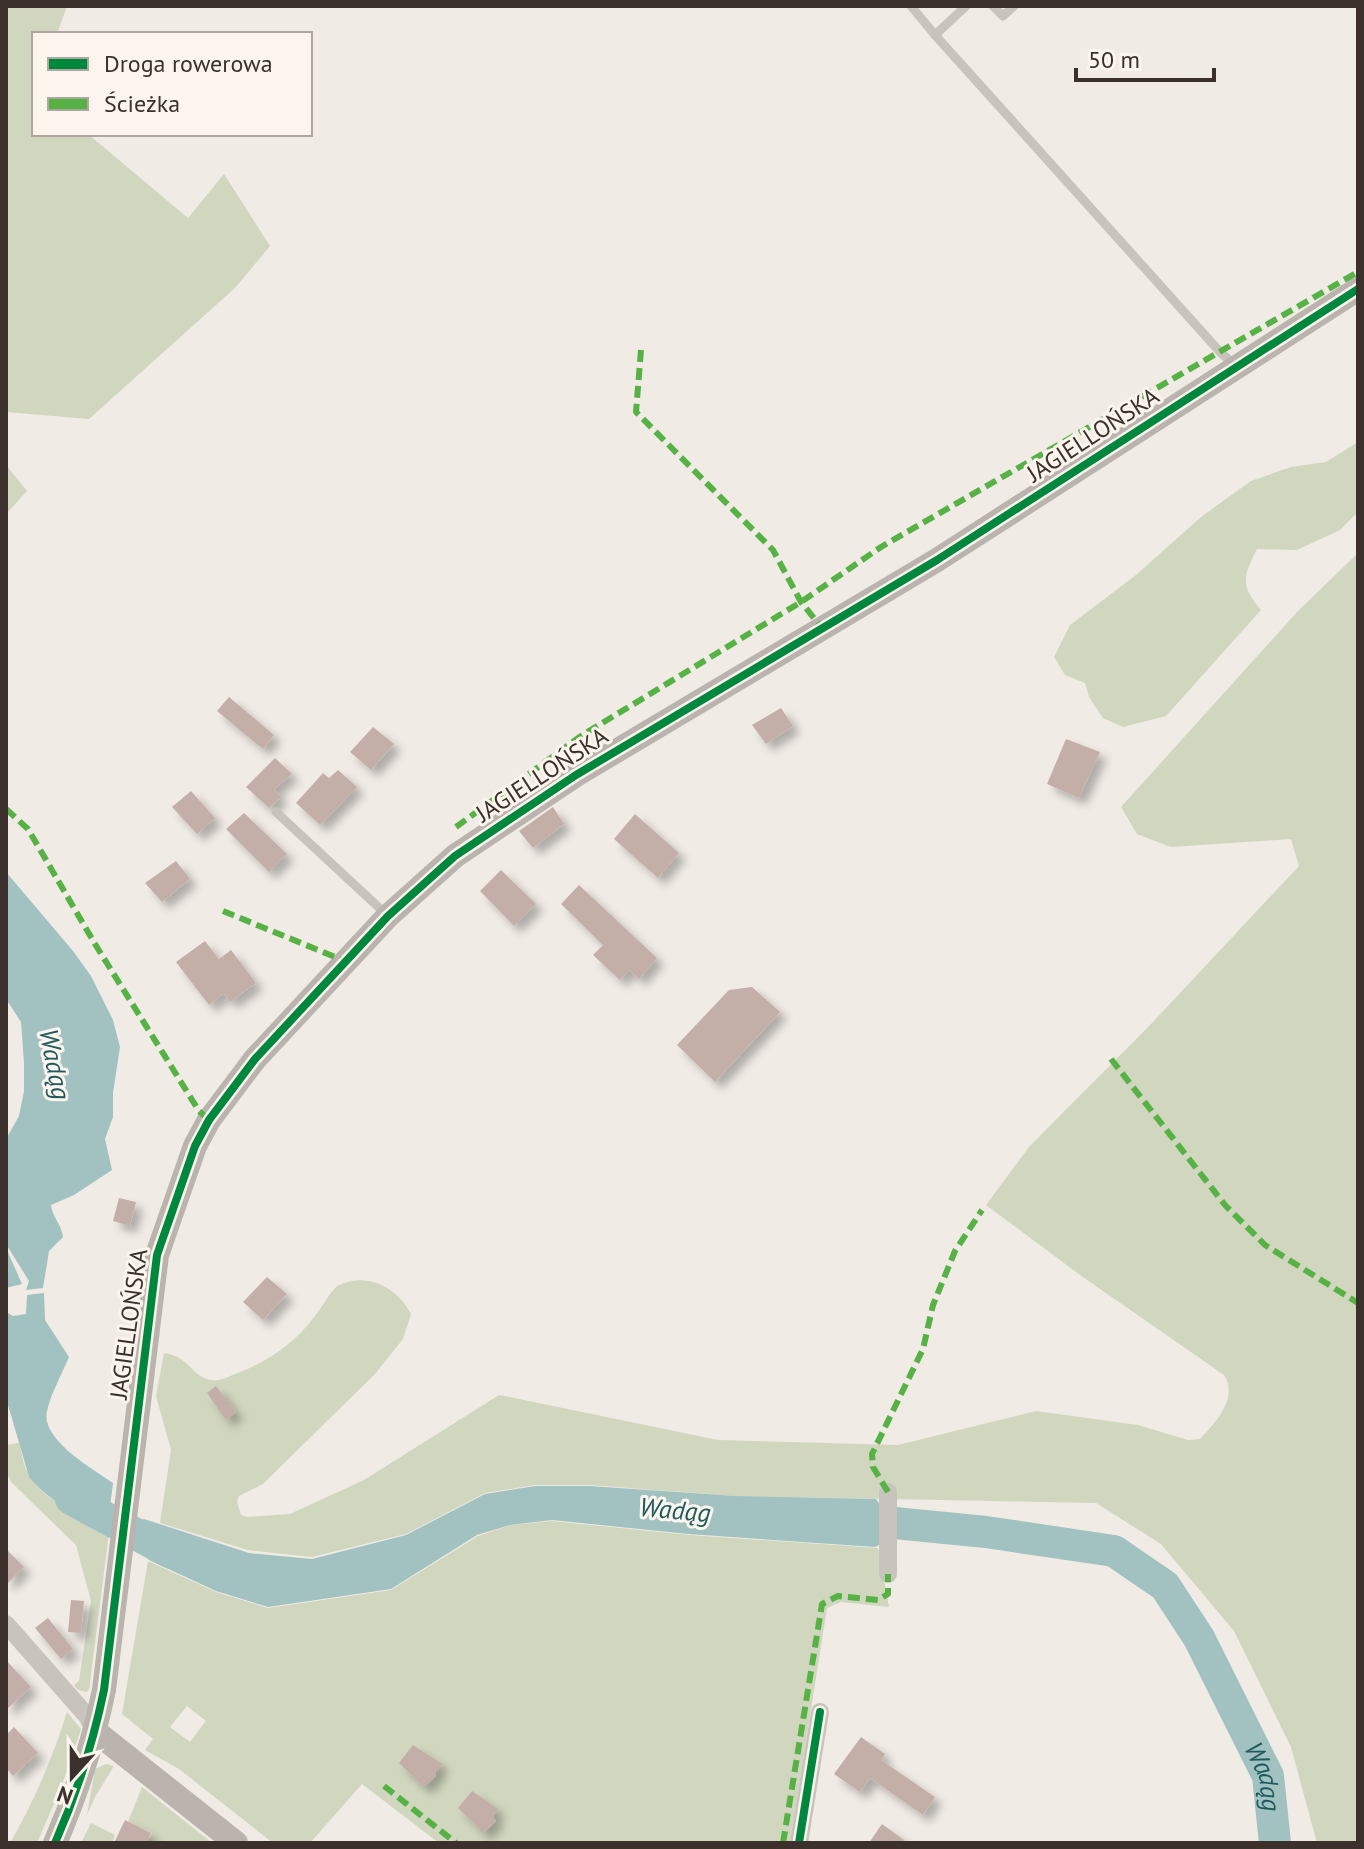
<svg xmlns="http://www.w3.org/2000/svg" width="1364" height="1849" font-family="'PT Sans',sans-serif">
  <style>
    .green { fill: #d1d6bf; fill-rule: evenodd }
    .water { fill: #a1c2c1 }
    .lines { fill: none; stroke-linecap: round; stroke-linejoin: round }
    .river { stroke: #a1c2c1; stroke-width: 32 }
    .building { fill: #c3afa7; filter: url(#shadow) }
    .lane { stroke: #c9c3be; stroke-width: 9 }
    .street { stroke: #c9c3be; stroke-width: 18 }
    .secondary { stroke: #bab3ae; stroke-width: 24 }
    .quiet { stroke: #57b246; stroke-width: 6; stroke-dasharray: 12 6; stroke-linecap: butt }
    .cycleway-casing { stroke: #fbf5ee; stroke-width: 13 }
    .cycleway { stroke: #00873e; stroke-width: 8 }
    .labels { text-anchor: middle; stroke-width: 6; stroke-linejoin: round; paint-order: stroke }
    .street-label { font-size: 24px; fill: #3b302b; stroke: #fbf5ee }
    .water-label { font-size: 26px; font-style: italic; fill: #1f5a5e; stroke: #fbf5ee }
  </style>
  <defs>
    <filter id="shadow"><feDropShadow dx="7" dy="7" stdDeviation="4" flood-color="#0004"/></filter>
  </defs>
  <rect width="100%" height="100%" fill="#f0ebe5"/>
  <g class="green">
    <polygon points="6,6 67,6 57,34 34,34 34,134 88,134 188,218 224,174 270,246 235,288 89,419 6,412"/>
    <path d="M1358 442V512L1340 530 1297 550 1257 549C1243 577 1240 585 1261 610L1166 716 1123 727 1103 718 1089 697 1085 683 1065 675 1054 657 1070 625 1136 575 1201 517 1251 481 1291 467 1326 462Z"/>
    <polygon points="6,465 27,491 6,514"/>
    <path d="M1358 553V1843H1317L1291 1747 1234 1631 1161 1544 1096 1503 736 1496 589 1485H535L485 1493 406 1534 312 1557 248 1550 160 1523 171 1450 156 1396 164 1353C189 1356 192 1377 211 1380 219 1382 228 1377 235 1374 266 1363 295 1343 315 1316 323 1306 328 1295 337 1286 367 1271 397 1287 411 1314L403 1339 375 1374 263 1484 239 1496 237 1502 241 1515 247 1517 290 1514 364 1480 499 1395 718 1440 898 1445 1036 1411 1138 1425 1188 1440 1200 1439C1215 1423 1239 1398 1224 1375L1080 1275 986 1205 1029 1147 1152 1023 1299 866 1291 839 1171 847 1137 834 1121 807 1298 611Z"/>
    <path d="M19 1443C22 1455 24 1469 31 1479 45 1501 88 1518 109 1533L89 1690 86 1692 78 1690 74 1685 79 1681 91 1601 76 1545 11 1482 6 1471V1445Z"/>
    <path d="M552 1521 689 1535 878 1548 889 1607 841 1602 827 1608 790 1843H439L362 1784 310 1843H273L179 1769 145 1750 153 1739 122 1714 148 1561 216 1592 268 1608 391 1590 478 1536 511 1525ZM187 1706 206 1721 190 1742 170 1727Z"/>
    <path d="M67 1712 81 1729 62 1785 37 1843H10C34 1802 53 1757 67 1712Z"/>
    <polygon points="106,1764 114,1766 95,1797 87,1815 95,1769"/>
    <polygon points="142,1787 212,1843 147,1843 152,1833 128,1822"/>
    <polygon points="91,1823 115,1835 112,1843 81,1843"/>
  </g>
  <g class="water">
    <path d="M6 872 73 951 91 976 113 1020 120 1047 113 1093V1117L105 1139 112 1170 74 1195 51 1205C52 1217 62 1225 63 1237L49 1251 43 1288 26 1290 29 1281 6 1244V1139L19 1116 24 1091V1063L21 1022 6 999Z"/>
    <polygon points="6,1248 22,1284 6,1288"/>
    <path d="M44 1293 45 1320 69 1357C62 1374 51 1393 47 1411 40 1439 93 1469 113 1483L107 1531C81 1517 47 1500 29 1477L6 1398V1312L13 1316 26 1314 27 1295Z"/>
    <polygon points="535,1486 590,1486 736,1496 876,1499 880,1505 879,1545 875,1547 688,1534 552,1520 510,1525 477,1535 391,1589 268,1607 216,1591 149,1560 137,1549 141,1520 144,1519 249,1553 312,1559 406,1535 485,1494"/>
  </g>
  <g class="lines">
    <g class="river">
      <polyline points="71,1499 169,1552 179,1555"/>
      <path id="s1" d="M854 1519 986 1532 1114 1551 1165 1586 1199 1638 1268 1776 1275 1843"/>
    </g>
  </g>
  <g class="building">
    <polygon points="229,697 274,735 263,749 217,711"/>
    <polygon points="781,708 793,726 766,744 752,725"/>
    <polygon points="373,727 394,744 371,770 350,752"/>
    <polygon points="1066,739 1100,752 1079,798 1047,784"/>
    <polygon points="275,758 292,774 274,789 281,797 269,808 246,787"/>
    <polygon points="338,770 357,787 320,825 296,803 323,773 329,778"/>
    <polygon points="191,791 215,818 197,834 172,807"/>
    <polygon points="553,807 564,824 533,848 519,831"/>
    <polygon points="244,813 287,854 269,872 226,829"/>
    <polygon points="635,814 679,853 658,878 614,839"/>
    <polygon points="176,861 190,879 162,902 145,883"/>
    <polygon points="501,870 536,904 514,926 480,891"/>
    <polygon points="579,885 657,958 639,979 629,970 620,980 593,955 603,945 561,904"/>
    <polygon points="205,941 219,959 231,950 256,983 230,1002 224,993 209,1005 176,962"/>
    <polygon points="752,987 780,1012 715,1082 677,1045 729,990"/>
    <polygon points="119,1198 136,1202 130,1226 113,1221"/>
    <polygon points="267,1277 287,1294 263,1320 243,1302"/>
    <polygon points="216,1386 236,1412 226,1420 207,1393"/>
    <polygon points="6,1549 24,1567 6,1585"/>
    <polygon points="71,1600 84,1601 81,1633 68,1632"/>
    <polygon points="48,1618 73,1649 61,1659 35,1628"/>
    <polygon points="6,1660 31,1687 6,1710"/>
    <polygon points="14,1727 38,1753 13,1776 6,1768 6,1735"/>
    <polygon points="861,1737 885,1754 881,1760 935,1797 923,1815 870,1778 860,1792 834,1774"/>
    <polygon points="413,1745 442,1764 436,1772 436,1776 424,1787 399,1763"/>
    <polygon points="472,1791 498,1809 493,1816 496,1821 484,1833 458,1808"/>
    <polygon points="125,1820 151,1833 147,1843 114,1843"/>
    <polygon points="882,1824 904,1840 902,1843 869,1843"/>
  </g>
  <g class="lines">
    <g class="lane">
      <polyline points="911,6 935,35"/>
      <polyline points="966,6 935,35 1221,353 1234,364"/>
      <polyline points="993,6 1003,16 1014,6"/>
      <polyline points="276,812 388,916"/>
    </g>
    <g class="street">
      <polyline points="888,1574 888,1492"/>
      <polyline points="6,1624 87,1716 96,1732"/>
      <polyline points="799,1843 820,1712"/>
    </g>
    <g class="secondary">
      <polyline points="96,1732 236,1843"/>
      <path d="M55 1843C77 1793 93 1743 104 1690L157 1255 195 1146 209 1120 255 1059 388 916 455 856 576 775 937 560 1358 289"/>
    </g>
    <g class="quiet">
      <polyline points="641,350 636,412 773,550 801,602 822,628"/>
      <polyline points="6,809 28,829 95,944 199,1111 209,1120"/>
      <polyline points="456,827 581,736 801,602 881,547 1358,272"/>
      <polyline points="223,911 345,961"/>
      <polyline points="1111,1059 1225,1205 1265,1245 1358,1303"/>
      <polyline points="888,1492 873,1467 872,1454 923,1349 933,1305 955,1251 982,1210"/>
      <polyline points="384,1786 456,1843"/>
      <polyline points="783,1843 822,1604 838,1596 878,1600 888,1594 888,1574"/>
    </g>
    <defs>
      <g id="cycleway">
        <path d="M55 1843C77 1793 93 1743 104 1690L157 1255 195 1146 209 1120 255 1059 388 916 455 856 576 775 937 560 1358 289"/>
        <polyline points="799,1843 820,1712"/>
      </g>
    </defs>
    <use href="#cycleway" class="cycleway-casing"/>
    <use href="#cycleway" class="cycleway"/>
  </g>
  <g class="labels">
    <g class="street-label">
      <text transform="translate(1093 435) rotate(-33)" y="8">JAGIELLOŃSKA</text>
      <text transform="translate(542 775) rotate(-33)" y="8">JAGIELLOŃSKA</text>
      <text transform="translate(129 1324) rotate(-82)" y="8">JAGIELLOŃSKA</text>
    </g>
    <g class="water-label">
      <text transform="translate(55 1064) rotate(79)" y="9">Wadąg</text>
      <text transform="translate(675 1510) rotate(5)" y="9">Wadąg</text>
      <text dy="9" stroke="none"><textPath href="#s1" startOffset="540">Wadąg</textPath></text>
    </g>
  </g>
  <rect width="1364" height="1849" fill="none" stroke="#3b302b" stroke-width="16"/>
  <rect x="32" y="32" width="280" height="104" fill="#fbf5ee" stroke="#aea6a0" stroke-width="2"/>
  <rect x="48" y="58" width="40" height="12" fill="#00873e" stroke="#aea6a0" stroke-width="2"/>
  <text x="104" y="72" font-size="24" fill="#3b302b">Droga rowerowa</text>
  <rect x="48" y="98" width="40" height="12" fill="#57b246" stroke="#aea6a0" stroke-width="2"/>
  <text x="104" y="112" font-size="24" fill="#3b302b">Ścieżka</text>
  <g transform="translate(72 1777) rotate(201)" stroke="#fbf5ee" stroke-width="6" paint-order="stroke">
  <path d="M0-6L14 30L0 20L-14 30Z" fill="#3b302b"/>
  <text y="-12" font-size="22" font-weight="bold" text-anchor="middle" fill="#3b302b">N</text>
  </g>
  <path d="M1076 68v12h138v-12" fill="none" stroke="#3b302b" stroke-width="4"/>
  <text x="1088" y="68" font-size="24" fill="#3b302b" stroke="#fbf5ee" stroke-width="6" paint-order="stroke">50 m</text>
</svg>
